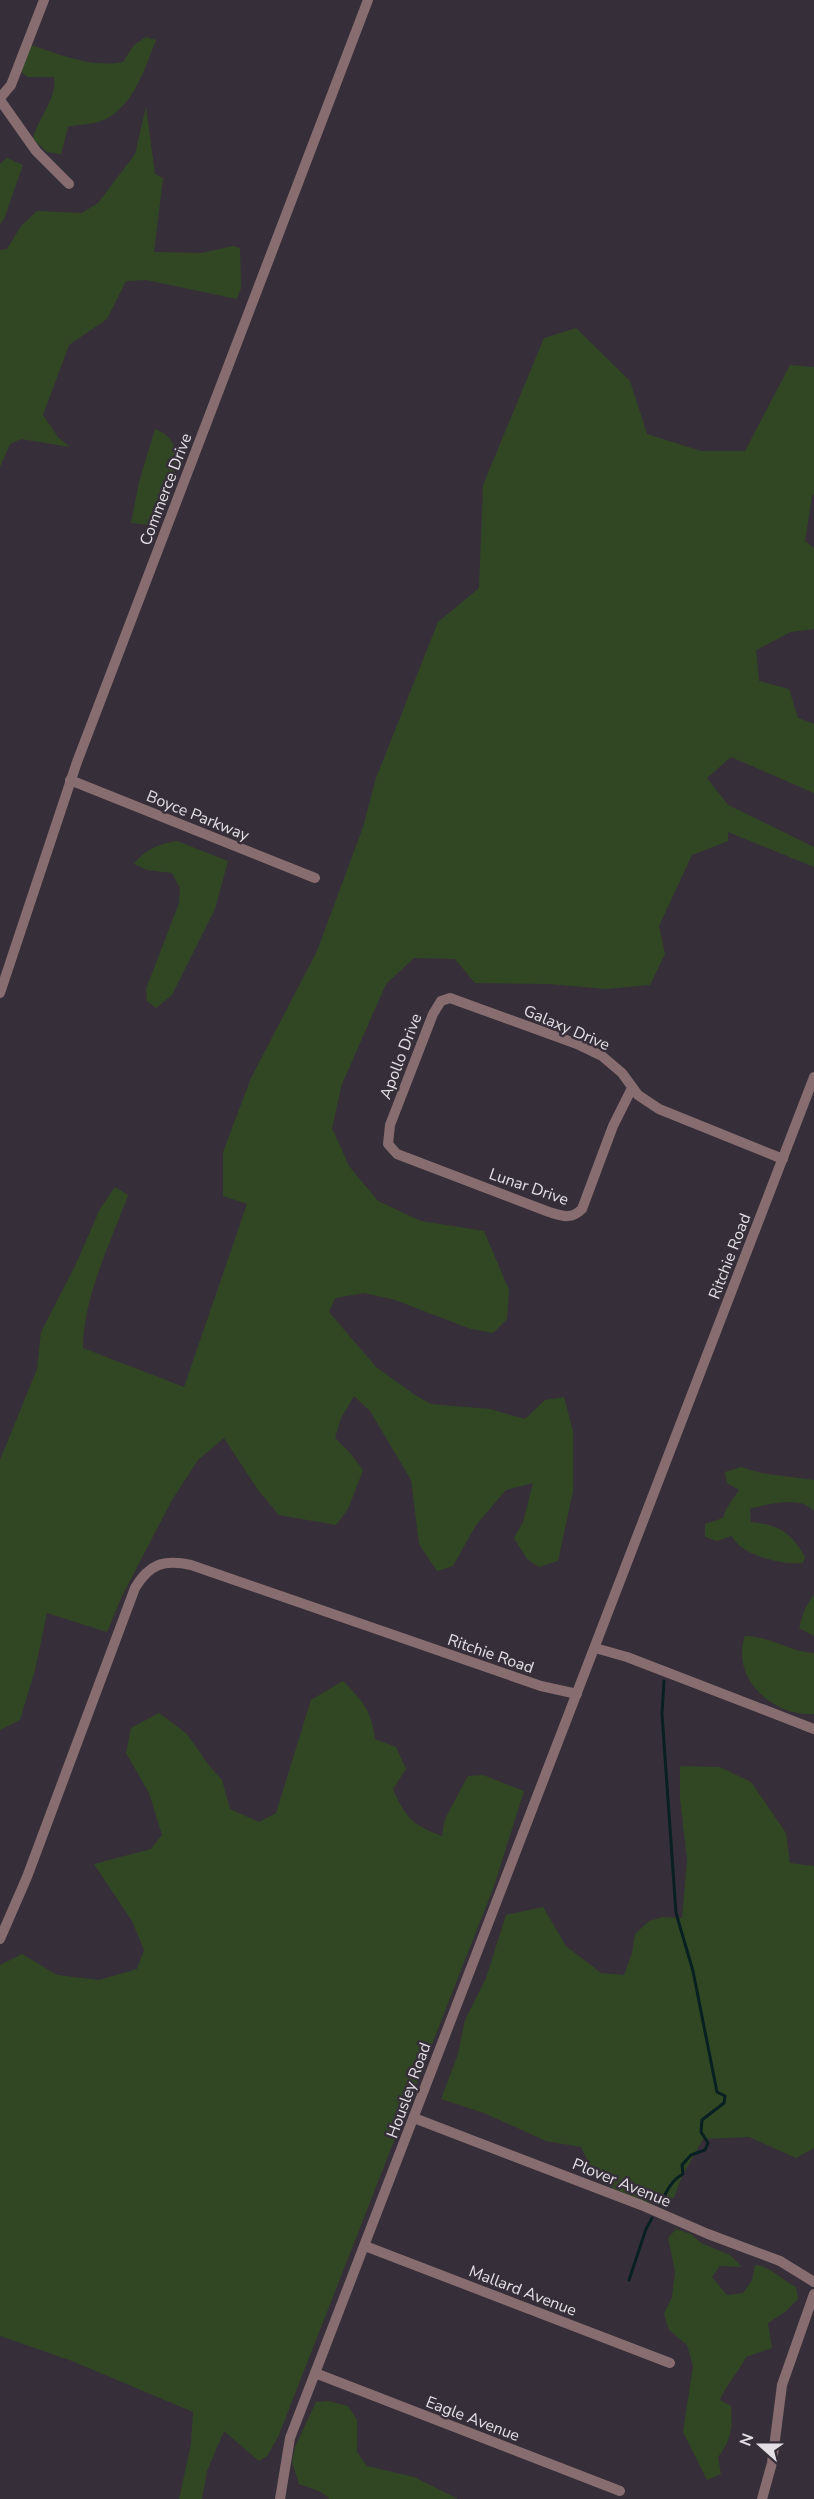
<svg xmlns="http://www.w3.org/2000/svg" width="814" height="2499" font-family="'Nunito Sans',sans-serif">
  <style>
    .green { fill: #314723 }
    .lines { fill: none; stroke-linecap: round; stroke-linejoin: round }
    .stream { stroke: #092022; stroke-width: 3 }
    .minor { stroke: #876d6f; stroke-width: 10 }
    .labels { text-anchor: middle; stroke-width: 5; stroke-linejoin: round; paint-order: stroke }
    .street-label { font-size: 16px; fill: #e3dfe5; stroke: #362f39 }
  </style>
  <rect width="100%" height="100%" fill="#362f39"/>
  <g class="green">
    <path d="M146 37 156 40C145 68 133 109 101 121 91 125 79 124 68 127L61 154 47 152 33 139C38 117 57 100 54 77H28L21 72 31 45C61 55 91 68 123 62L134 45Z"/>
    <polygon points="146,107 155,174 163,178 154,252 202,253 233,246 240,248 241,288 237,299 146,280 126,281 107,319 69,345 43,415 58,437 70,447 21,439 10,444 0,467 0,250 7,249 21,226 37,211 82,213 98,203 135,154"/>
    <polygon points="7,158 23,165 4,219 0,224 0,164"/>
    <path d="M576 328 630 381 647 434 701 451H745L790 365 814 367V494L812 496 805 541 814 548V629L791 632 756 650 759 681 789 689 798 718 814 724V793L731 757 707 778 728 805 814 847V867L728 832V841L692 855 659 926 665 954 650 985 606 989 549 984 475 983 455 959 414 958 386 984 342 1084 332 1128 349 1166 378 1201 421 1221 484 1231 509 1290 507 1319 493 1333 471 1329 395 1300 364 1293 335 1298 329 1312 376 1367 415 1395 431 1404 490 1409 525 1419 545 1400 564 1397 573 1431V1491L558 1561 539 1567 527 1559 514 1538 523 1522 533 1483 506 1490 476 1525 453 1566 437 1571 419 1544 411 1480 370 1411 354 1396 341 1418 335 1438 350 1453 363 1470 348 1509 336 1525 279 1515 258 1490 224 1438 198 1460 172 1500 122 1596 107 1632 47 1613 35 1670 20 1720 0 1730V1460L37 1369 41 1332 75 1266 100 1209 115 1187 128 1195C111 1242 83 1297 83 1348L184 1387 247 1204 223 1196V1152L251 1078 317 951 363 827 376 778 438 622 479 588 483 485 544 338Z"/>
    <path d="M155 429C198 445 164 499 150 525L131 523 139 482Z"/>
    <path d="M177 841 228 861 215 909 172 995 156 1008 147 1001 146 989 179 903 180 888 172 873 147 870 134 864C146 849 158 844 177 841Z"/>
    <path d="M741 1467 761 1473 814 1480V1511C801 1495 767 1504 750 1509L751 1522C779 1525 791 1532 805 1557L803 1563C785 1565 756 1558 741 1547 737 1544 734 1539 731 1536L717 1541 705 1537V1524L723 1518C726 1507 733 1499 739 1490L727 1483 725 1472Z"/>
    <polygon points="814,1594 814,1636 799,1628 804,1611"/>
    <path d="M745 1636C770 1636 790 1652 814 1653V1714C773 1717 730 1678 745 1636Z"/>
    <path d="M343 1681C362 1700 372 1711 375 1739L396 1747 406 1769 393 1789C405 1817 412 1825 442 1836L445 1819 468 1776 483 1775 524 1791 494 1886 278 2437 267 2456 259 2461 224 2431 207 2471 202 2499H179L191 2444 193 2412 72 2361 0 2336V1965L22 1954 57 1975 99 1980 137 1969 144 1950 132 1921 94 1864 151 1849 162 1835 149 1793 126 1753 131 1728 159 1713 187 1734 210 1767 222 1780 230 1809 259 1822 276 1813 311 1700Z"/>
    <polygon points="680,1766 720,1767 751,1782 786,1833 790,1863 814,1866 814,2148 796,2158 749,2137 703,2139 682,2176 674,2198 641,2205 597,2179 581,2147 546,2141 484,2113 441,2099 458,2054 465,2020 486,1978 506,1915 543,1907 566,1946 601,1973 624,1975 632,1953 635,1934 649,1921 663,1917 682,1918 687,1860 680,1798"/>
    <path d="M676 2229 691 2234 701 2243 730 2255 742 2267 720 2266 712 2277 727 2295 743 2293 752 2280 755 2265C770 2266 782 2280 796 2287L798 2299 785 2312 768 2323 772 2348 746 2357C738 2373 726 2385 720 2400L731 2406C733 2427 731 2441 718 2457L721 2474 707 2480 683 2432 693 2366 687 2345 669 2330 664 2314 672 2297 675 2271 668 2238Z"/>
    <polygon points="328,2401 348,2406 357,2420 357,2452 367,2466 414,2477 458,2499 330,2499 321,2492 299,2484 292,2462 295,2447 316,2402"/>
  </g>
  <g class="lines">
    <g class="stream">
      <path d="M660 2205C666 2193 670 2181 683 2174L682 2165 691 2155 705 2150 708 2143 701 2132 702 2120 724 2103 725 2096 717 2092 693 1971 676 1913 662 1714 664 1681"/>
      <polyline points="629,2280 646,2229 652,2218"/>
    </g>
    <g class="minor">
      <polyline points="0,98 11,85 44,0"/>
      <polyline points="0,100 36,151 69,184"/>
      <polyline points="70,780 315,878"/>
      <polyline points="0,993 77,762 368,0"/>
      <path d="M632 1088 613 1126 582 1209C571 1220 562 1216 549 1212L397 1154 388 1144 390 1125 433 1014 441 1001 450 998 577 1044 602 1056 622 1073 638 1095 659 1109 783 1159"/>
      <polyline points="595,1648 627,1657 814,1729"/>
      <path d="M0 1939 27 1877 135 1588C149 1564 164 1559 191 1565L541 1686 577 1694"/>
      <polyline points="414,2118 641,2205 708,2234 780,2261 814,2282"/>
      <polyline points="365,2246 670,2363"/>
      <polyline points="315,2373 620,2491"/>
      <polyline points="280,2499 290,2438 814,1077"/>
      <polyline points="762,2499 772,2463 782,2385 814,2294"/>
    </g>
  </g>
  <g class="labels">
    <g class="street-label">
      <text transform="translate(165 489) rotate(-69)" y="6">Commerce Drive</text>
      <text transform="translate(198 815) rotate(22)" y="6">Boyce Parkway</text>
      <text transform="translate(567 1027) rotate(23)" y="6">Galaxy Drive</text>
      <text transform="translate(400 1056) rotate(-69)" y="6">Apollo Drive</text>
      <text transform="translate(529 1186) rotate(19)" y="6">Lunar Drive</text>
      <text transform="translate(729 1256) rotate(-69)" y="6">Ritchie Road</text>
      <text transform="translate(491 1653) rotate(19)" y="6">Ritchie Road</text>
      <text transform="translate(408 2090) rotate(-70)" y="6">Housley Road</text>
      <text transform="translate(622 2182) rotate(22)" y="6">Plover Avenue</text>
      <text transform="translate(523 2290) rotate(21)" y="6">Mallard Avenue</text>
      <text transform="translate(473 2418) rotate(21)" y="6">Eagle Avenue</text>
    </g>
  </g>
  <g transform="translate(760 2445) rotate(291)" stroke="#362f39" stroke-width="4.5" paint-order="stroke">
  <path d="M0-4.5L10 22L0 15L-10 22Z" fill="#e3dfe5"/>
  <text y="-9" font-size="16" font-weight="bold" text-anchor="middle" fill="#e3dfe5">N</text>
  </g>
</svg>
